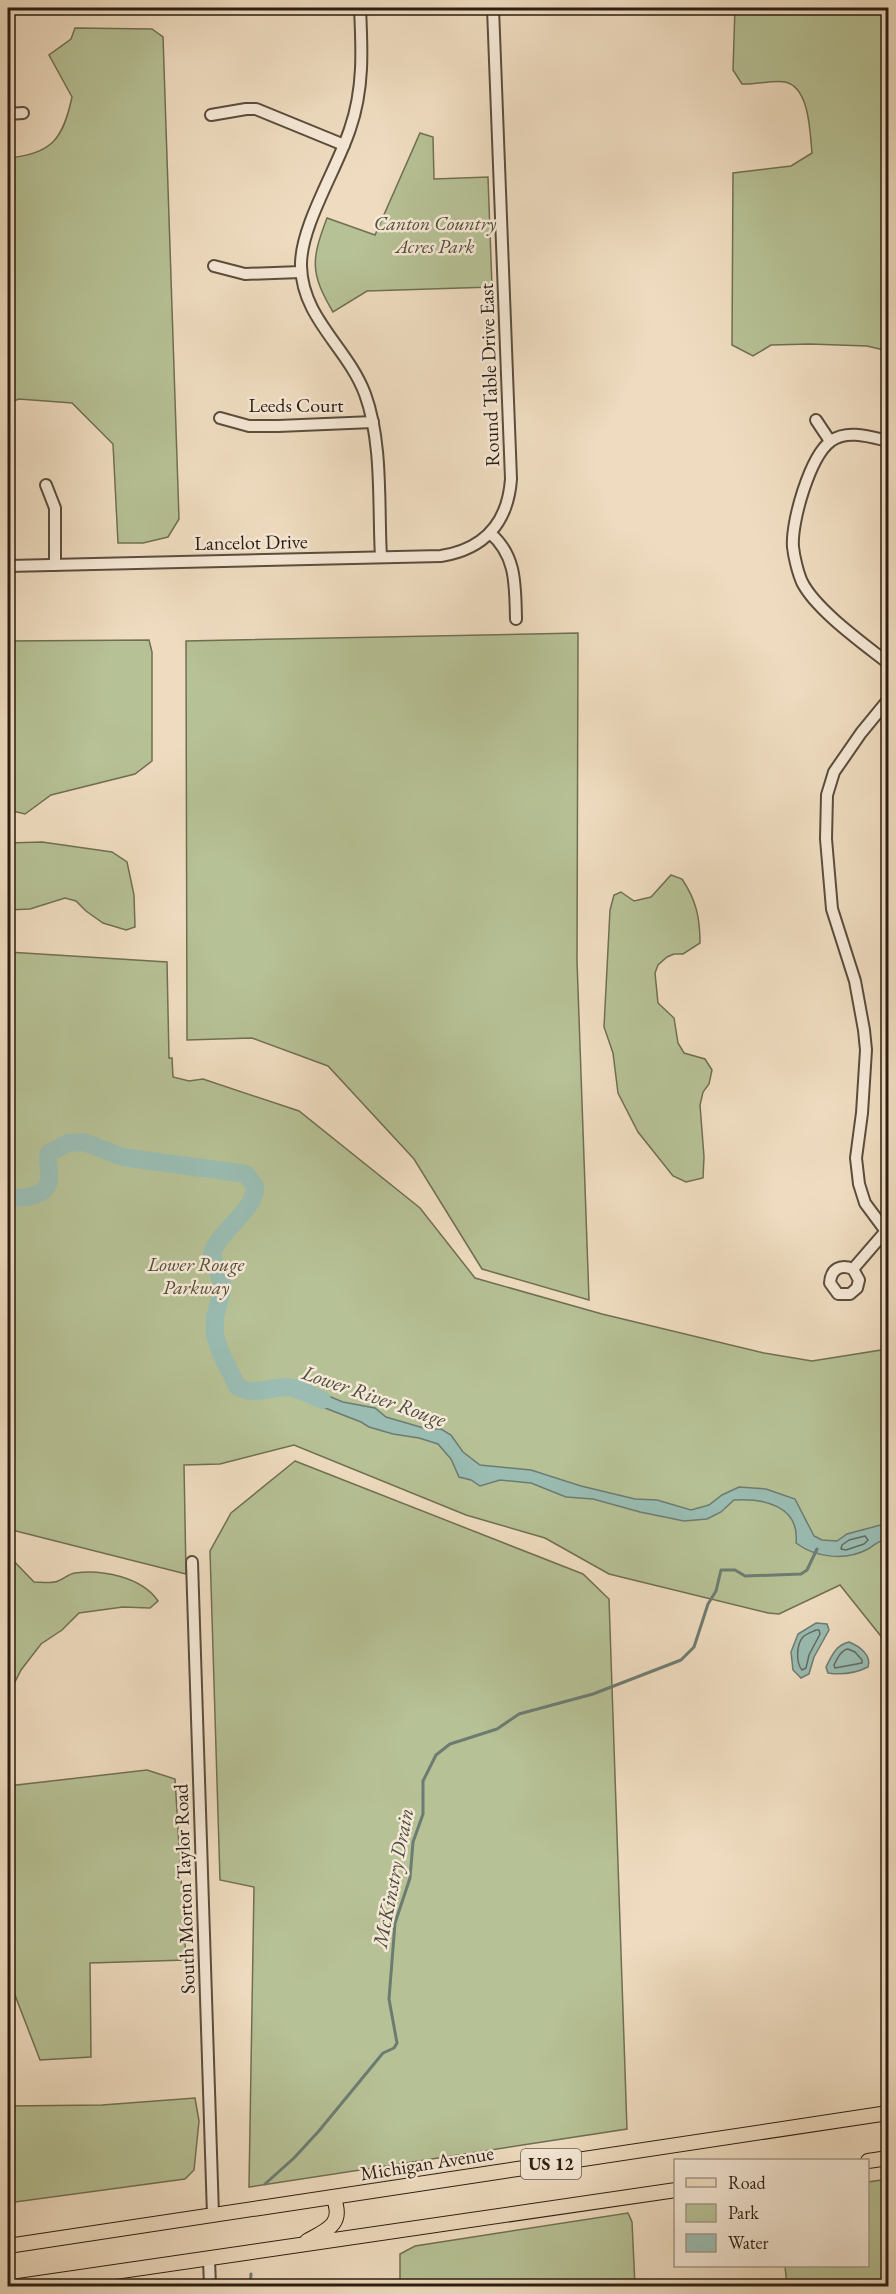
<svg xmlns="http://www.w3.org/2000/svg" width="896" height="2294" font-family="'EB Garamond',serif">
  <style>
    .green { fill: #b6c195; stroke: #706f53; stroke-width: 1.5 }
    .water { fill: #9abcb2; stroke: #6d7c72; stroke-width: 1.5 }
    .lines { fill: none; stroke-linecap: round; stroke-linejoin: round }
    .shore { stroke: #626c62; stroke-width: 1.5 }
    .stream { stroke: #6d7c72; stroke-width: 3 }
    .river { stroke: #9abcb2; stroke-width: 18 }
    .minor-casing { stroke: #5b4d3d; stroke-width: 14 }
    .major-casing { stroke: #2a1d11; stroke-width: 16 }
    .minor { stroke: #f5e8d6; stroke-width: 10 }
    .major { stroke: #efdcc0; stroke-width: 14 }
    .labels { text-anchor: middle; stroke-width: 5; stroke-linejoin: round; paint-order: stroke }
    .shield { fill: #f5e8d6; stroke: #675a4c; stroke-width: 1.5 }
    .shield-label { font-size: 18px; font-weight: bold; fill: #2a1d11 }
    .park-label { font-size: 20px; font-style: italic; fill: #544e39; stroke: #f5e8d6 }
    .street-label { font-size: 20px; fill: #2a1d11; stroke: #f5e8d6 }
    .water-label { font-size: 21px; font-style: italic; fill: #4c4d41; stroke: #f5e8d6 }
  </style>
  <rect width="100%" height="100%" fill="#efdcc0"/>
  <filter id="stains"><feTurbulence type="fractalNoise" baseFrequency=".00333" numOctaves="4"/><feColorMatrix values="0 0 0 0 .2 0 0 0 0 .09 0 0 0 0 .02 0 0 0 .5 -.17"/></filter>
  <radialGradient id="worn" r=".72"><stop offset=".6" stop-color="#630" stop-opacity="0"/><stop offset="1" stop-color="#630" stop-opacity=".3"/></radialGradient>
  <g class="green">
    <path d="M735 8H888V351L867 346 810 344 771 345 753 356 732 345 733 173 791 166 812 153C810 134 810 87 785 82 771 80 755 85 742 84L733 70Z"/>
    <path d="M75 28 152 29 163 37 179 519 168 537 143 543H118L113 444 72 403 19 399 8 403V158C52 154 63 139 72 97L49 55 71 39Z"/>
    <path d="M420 133 433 137 434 179 488 177 492 287 367 291 333 312C310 273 311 260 327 218L375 235Z"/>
    <polygon points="578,633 577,961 589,1300 482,1269 414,1159 328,1066 252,1038 187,1040 186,641"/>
    <polygon points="149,640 152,652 152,761 135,774 51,795 25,814 8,810 8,641"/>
    <polygon points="42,842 112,852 127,862 134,895 135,927 126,930 103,923 86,911 76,901 65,898 30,909 8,910 8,843"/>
    <path d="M671 875 682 879C696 900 700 917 700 943L683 954H674L667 957 658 965 655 973 658 1003 674 1018 678 1043 684 1053 705 1059 712 1070 709 1084 703 1092 700 1105 704 1157 703 1178 686 1182 673 1176 638 1132 618 1093 613 1053 604 1027 610 910 614 895 621 892 634 901 651 897Z"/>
    <polygon points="8,952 167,962 169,1058 172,1058 173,1077 189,1081 203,1079 299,1111 420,1208 475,1278 602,1314 764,1353 812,1361 888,1349 888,1645 840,1585 779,1614 768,1613 609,1574 545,1538 466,1515 294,1445 220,1464 184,1465 186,1574 16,1531 8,1531"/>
    <polygon points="295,1461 583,1574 609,1599 627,2129 249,2187 254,1887 220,1880 210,1551 231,1513"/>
    <path d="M8 1555 34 1582C41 1582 51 1584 58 1581 64 1579 68 1574 75 1573 101 1569 142 1577 158 1601L150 1608 123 1607 79 1613 62 1630 41 1644 21 1670 8 1696Z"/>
    <polygon points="147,1770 175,1779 186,1960 90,1963 91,2057 40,2060 8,1977 8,1786"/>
    <polygon points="195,2098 199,2121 194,2170 185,2179 8,2203 8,2106 102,2105"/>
    <polygon points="888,2179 888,2286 787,2286 785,2266 868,2266 868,2182"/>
    <polygon points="628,2213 632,2222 635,2286 400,2286 400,2254 415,2246"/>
  </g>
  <g class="water">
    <path d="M301 1390H314L343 1402 375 1408 386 1417 427 1429H441L451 1435 463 1452 480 1465 531 1470 581 1486 635 1499 657 1500 691 1510 709 1505 722 1495 739 1487 766 1489 795 1499 814 1536 822 1540 837 1541 847 1534 888 1523V1539C879 1540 876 1544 868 1549 846 1561 816 1558 796 1543 800 1506 764 1498 734 1500L721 1512 707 1519 684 1521 640 1512 593 1499 566 1497 531 1483 500 1480 480 1486 471 1480 459 1477 451 1459 438 1444 419 1438 393 1434 369 1427 361 1422 320 1406Z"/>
    <polygon points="816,1623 827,1624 829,1630 814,1657 809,1674 801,1678 793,1670 791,1652 798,1634"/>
    <path d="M849 1642C859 1646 872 1655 868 1667 856 1673 841 1675 828 1673L826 1667C832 1655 836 1645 849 1642Z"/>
  </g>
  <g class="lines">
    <g class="shore">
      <polygon points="865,1536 868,1540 864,1544 846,1550 841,1549 842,1545 849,1540"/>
      <path d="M816 1630H819L820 1634 809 1655 806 1668 802 1670C796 1663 796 1645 803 1637 806 1634 812 1632 816 1630Z"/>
      <path d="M848 1649 855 1652 862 1660V1663L835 1668 834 1665C837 1659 841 1650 848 1649Z"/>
    </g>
    <g class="stream">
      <polyline points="265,2184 294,2158 318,2132 383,2053 394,2048 397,2043 389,1999 395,1923 410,1878 413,1842 423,1814 423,1781 436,1755 450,1744 497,1729 519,1714 593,1694 681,1660 694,1647 708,1604 716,1591 721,1570 735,1570 745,1576 801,1574 807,1570 817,1549"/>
      <polyline points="250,2286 251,2274"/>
    </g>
    <path class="river" d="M8 1197C24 1199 49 1197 49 1177 50 1169 46 1161 49 1153L68 1143 84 1142 122 1157 246 1174 255 1186C256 1211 220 1228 212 1254L223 1287 215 1317V1335L220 1351 237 1386C251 1396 269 1388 285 1387 298 1387 311 1395 322 1400"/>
    <defs>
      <g id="minor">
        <path d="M360 8C362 49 364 89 350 129 337 169 300 227 301 266 302 318 348 348 365 394 383 443 378 506 381 557"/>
        <polyline points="8,114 23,113"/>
        <polyline points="211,115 246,109 256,109 344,145"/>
        <polyline points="214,266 245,274 301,272"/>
        <polyline points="220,418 249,426 278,426 373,422"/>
        <polyline points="816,420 830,441"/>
        <path d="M888 441C871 437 847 429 831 441 810 456 791 522 793 547 794 557 798 573 802 582 816 610 864 644 888 663"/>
        <polyline points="46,485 55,508 55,565"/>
        <path d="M490 533C517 556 515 586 516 619"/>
        <path d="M8 566 441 556C485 549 508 522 511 479L493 8"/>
        <polyline points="888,700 861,733 834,772 827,795 826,839 832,909 855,981 864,1030 866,1050 862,1113 856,1158 859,1184 865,1203 888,1234"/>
        <path d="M853 1269 859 1280 857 1288 850 1294H838L830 1283C831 1269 840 1264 853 1269L885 1232"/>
        <polyline points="192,1562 213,2215"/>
        <polyline points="209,2260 210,2286"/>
      </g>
      <g id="major">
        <polyline points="868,2161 888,2158"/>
        <path d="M307 2241C327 2230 345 2224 333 2197"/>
        <polyline points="8,2246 888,2113"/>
        <polyline points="19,2286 676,2190"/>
      </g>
    </defs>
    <use href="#minor" class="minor-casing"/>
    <use href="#major" class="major-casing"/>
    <use href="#minor" class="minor"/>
    <use href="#major" class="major"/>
  </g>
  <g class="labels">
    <rect class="shield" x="521" y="2149" width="60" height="30" rx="4.5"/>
    <g class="shield-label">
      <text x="551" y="2170">US 12</text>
    </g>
    <g class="park-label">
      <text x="435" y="230">Canton Country<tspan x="435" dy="23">Acres Park</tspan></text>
      <text x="196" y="1271">Lower Rouge<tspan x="196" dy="23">Parkway</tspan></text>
    </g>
    <g class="street-label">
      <text transform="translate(489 375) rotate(-92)" y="7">Round Table Drive East</text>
      <text x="296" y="412">Leeds Court</text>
      <text transform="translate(251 542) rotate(-1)" y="7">Lancelot Drive</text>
      <text transform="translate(184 1889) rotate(-92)" y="7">South Morton Taylor Road</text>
      <text transform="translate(427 2163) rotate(-9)" y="7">Michigan Avenue</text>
    </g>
    <g class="water-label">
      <text transform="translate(374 1396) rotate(19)" y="7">Lower River Rouge</text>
      <text transform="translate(393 1878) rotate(-79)" y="7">McKinstry Drain</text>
    </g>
  </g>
  <rect width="896" height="2294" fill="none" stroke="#efdcc0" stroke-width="30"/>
  <rect x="9" y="9" width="878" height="2276" fill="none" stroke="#2a1d11" stroke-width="3"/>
  <rect x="15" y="15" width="866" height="2264" fill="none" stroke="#2a1d11" stroke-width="1.5"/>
  <rect x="674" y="2159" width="195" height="108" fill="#f5e8d6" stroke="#a49787" stroke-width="1.5"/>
  <rect x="686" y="2178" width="30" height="9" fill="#efdcc0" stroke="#a49787" stroke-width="1.5"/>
  <text x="728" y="2189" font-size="18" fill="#2a1d11">Road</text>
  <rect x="686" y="2204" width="30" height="18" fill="#b6c195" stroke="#a49787" stroke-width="1.5"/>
  <text x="728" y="2219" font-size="18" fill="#2a1d11">Park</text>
  <rect x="686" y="2234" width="30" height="18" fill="#9abcb2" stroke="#a49787" stroke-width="1.5"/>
  <text x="728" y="2249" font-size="18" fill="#2a1d11">Water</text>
  <rect width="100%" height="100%" filter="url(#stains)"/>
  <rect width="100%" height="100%" fill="url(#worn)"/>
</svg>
